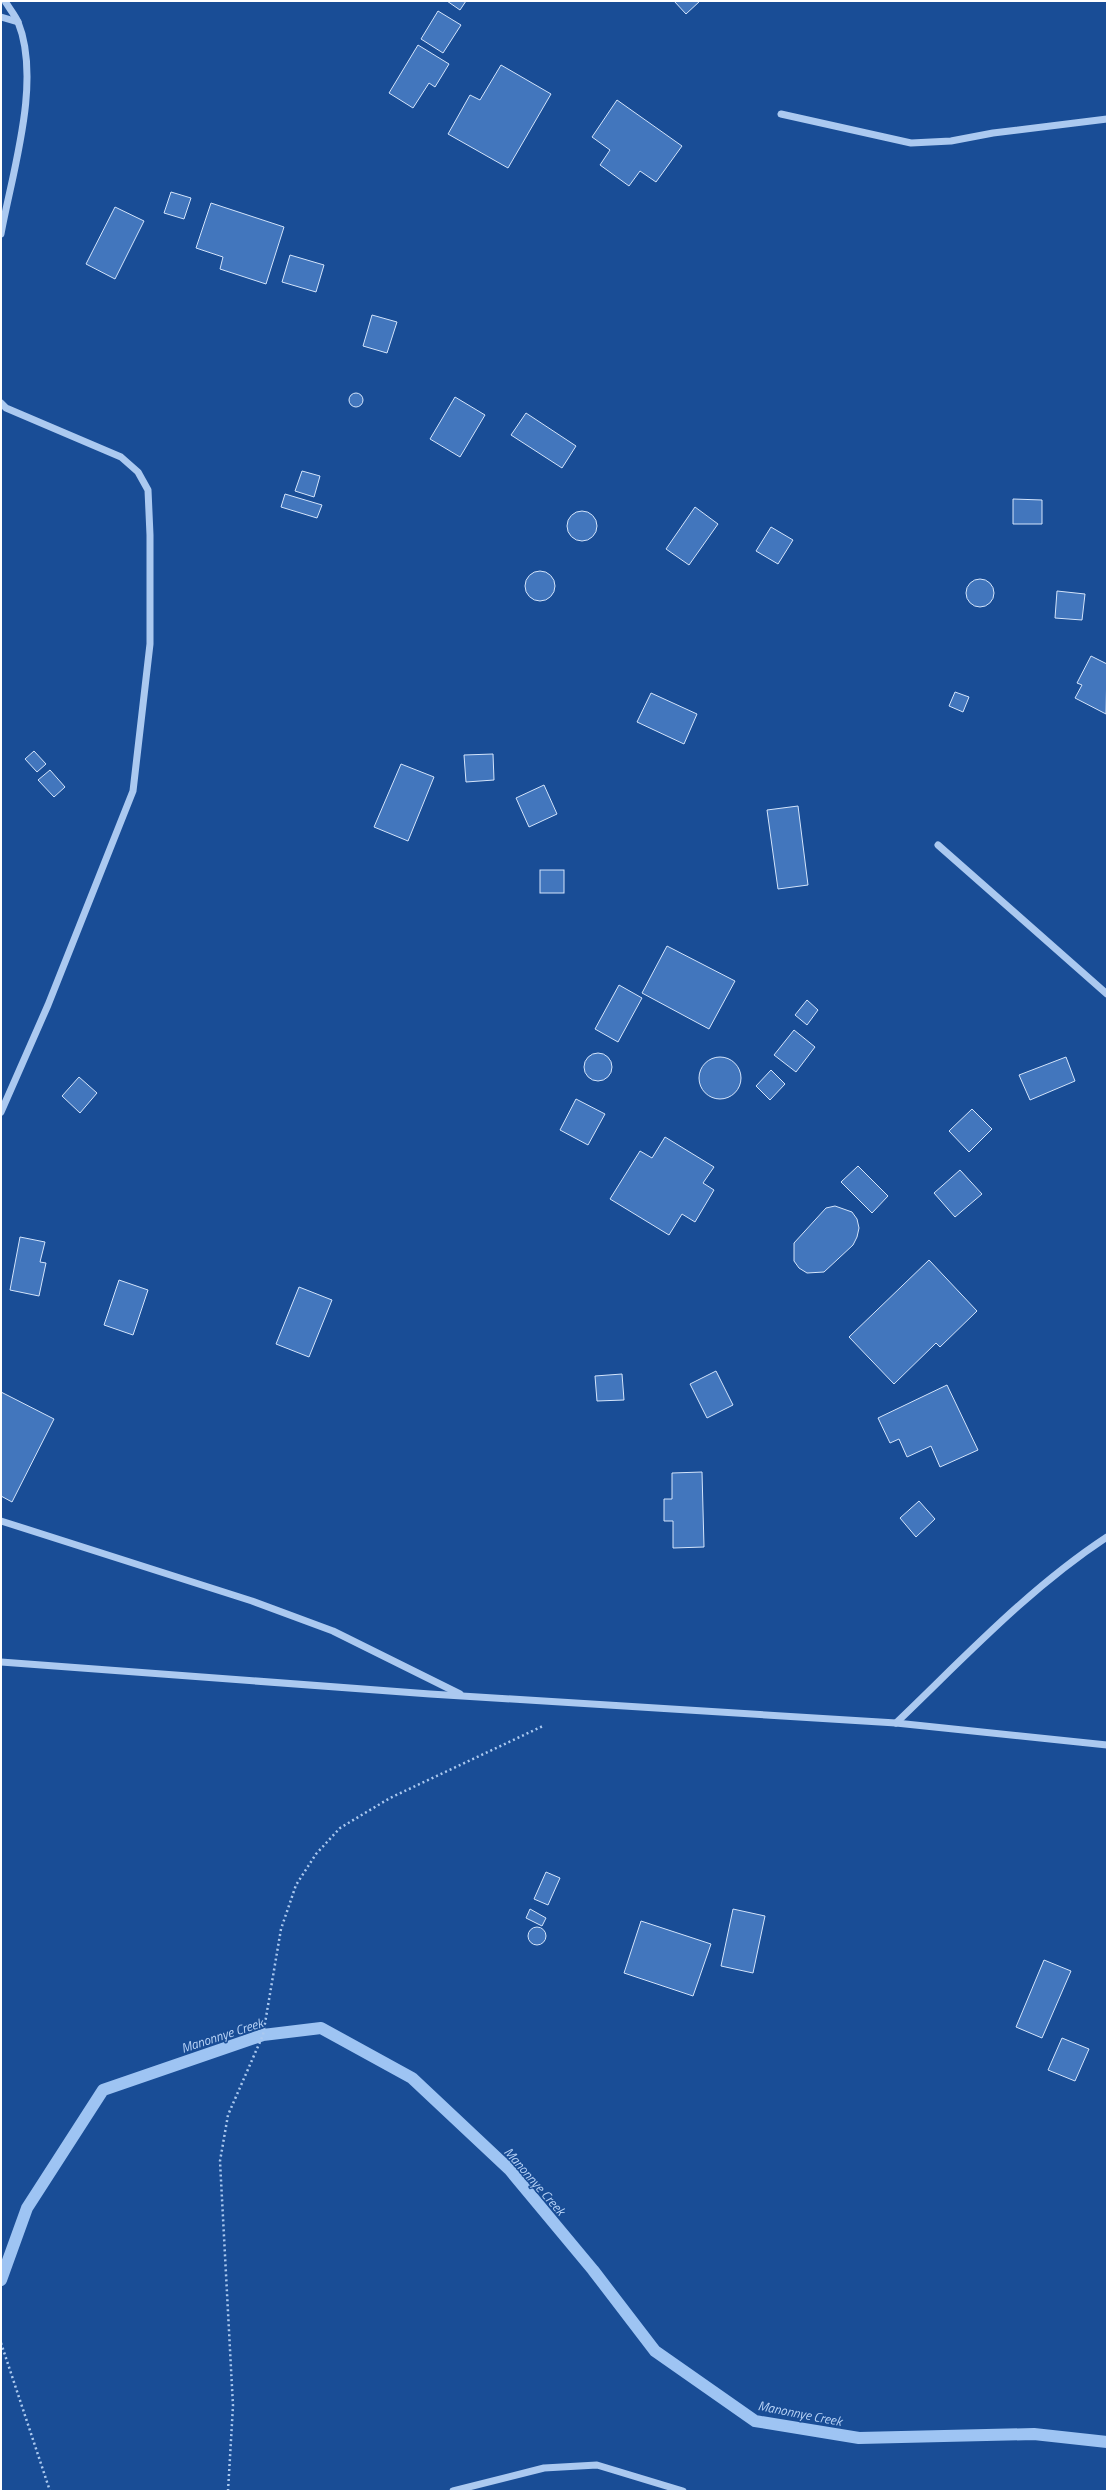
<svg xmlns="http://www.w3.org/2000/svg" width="1108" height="2492" font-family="'Titillium Web',sans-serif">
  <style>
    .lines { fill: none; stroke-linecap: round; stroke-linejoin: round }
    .stream { stroke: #9ec4f3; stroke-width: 12 }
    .building { fill: #4276bd; stroke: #d3e4fb }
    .path { stroke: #abc9f0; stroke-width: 2.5; stroke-dasharray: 2 3; stroke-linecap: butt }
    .minor { stroke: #abc9f0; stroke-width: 7 }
    .labels { text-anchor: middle; stroke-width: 3; stroke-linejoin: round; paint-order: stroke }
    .water-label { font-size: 13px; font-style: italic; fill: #b8d3f7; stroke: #194d96 }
  </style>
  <rect width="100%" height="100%" fill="#194d96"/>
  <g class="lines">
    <polyline class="stream" points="1,2280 27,2208 103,2090 263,2035 321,2028 412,2078 509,2169 593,2270 655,2351 755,2421 859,2438 1034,2434 1107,2442"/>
  </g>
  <g class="building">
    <polygon points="447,1 466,1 460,10"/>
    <polygon points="674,1 700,1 686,14"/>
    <polygon points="438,11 461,25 443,53 421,39"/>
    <polygon points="418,45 449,64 435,87 429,83 413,108 389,93"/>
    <polygon points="501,65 551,94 508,168 448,134 470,95 480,100"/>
    <polygon points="617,100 682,146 656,182 640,171 629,186 600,165 610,150 592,137"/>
    <polygon points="171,192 191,198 184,219 164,213"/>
    <polygon points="211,203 284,227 266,284 220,269 223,257 196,248"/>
    <polygon points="115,207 144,221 115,279 86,264"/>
    <polygon points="290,255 324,265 316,292 282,282"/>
    <polygon points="372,315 397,322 387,353 363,346"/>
    <circle cx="356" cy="400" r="7"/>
    <polygon points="455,397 485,415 460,457 430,439"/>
    <polygon points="526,413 576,446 562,468 511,435"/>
    <polygon points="302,471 320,476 314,497 295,491"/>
    <polygon points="285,494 322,505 317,518 281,507"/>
    <polygon points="1013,499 1042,500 1042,524 1013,524"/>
    <polygon points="695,507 718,524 689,565 666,549"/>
    <circle cx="582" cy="526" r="15"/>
    <polygon points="771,527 793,540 778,564 756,551"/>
    <circle cx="540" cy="586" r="15"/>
    <circle cx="980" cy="593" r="14"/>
    <polygon points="1057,591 1085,594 1082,620 1055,618"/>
    <polygon points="1091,656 1107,664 1106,714 1075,698 1082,685 1077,683"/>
    <polygon points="955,692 969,697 963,712 949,706"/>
    <polygon points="651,693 697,714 684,744 637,722"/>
    <polygon points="34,751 46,764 37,772 25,759"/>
    <polygon points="493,754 494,780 466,782 464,755"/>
    <polygon points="401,764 434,777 408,841 374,827"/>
    <polygon points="50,770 65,787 54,797 38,780"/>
    <polygon points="544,785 557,814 529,827 516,798"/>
    <polygon points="798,806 808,885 778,889 767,810"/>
    <rect x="540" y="870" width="24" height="23"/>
    <polygon points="667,946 735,981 709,1029 642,993"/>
    <polygon points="619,985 642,998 618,1042 595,1029"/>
    <polygon points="807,1000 818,1010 807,1025 795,1015"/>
    <polygon points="794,1030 815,1047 796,1072 774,1055"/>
    <circle cx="598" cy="1067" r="14"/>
    <circle cx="720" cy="1078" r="21"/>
    <polygon points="1066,1057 1075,1081 1030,1100 1019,1075"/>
    <polygon points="771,1070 785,1084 770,1100 756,1086"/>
    <polygon points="79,1077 97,1093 80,1113 62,1096"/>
    <polygon points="576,1099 605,1114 588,1145 560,1130"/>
    <polygon points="972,1109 992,1129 969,1152 949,1131"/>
    <polygon points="665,1137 714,1167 703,1183 714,1190 695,1222 682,1214 669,1235 610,1199 640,1151 652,1158"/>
    <polygon points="858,1166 888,1196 872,1213 841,1182"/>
    <polygon points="960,1170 982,1194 955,1217 934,1193"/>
    <polygon points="835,1206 852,1212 857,1219 859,1228 857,1237 853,1245 824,1272 807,1273 799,1268 794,1261 794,1243 826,1208"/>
    <polygon points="20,1237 45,1242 40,1262 46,1263 39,1296 10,1290"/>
    <polygon points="929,1260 977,1311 940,1347 936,1343 894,1384 849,1337"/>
    <polygon points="119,1280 148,1290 133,1335 104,1325"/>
    <polygon points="299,1287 332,1300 309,1357 276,1344"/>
    <polygon points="716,1371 733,1405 707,1418 690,1384"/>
    <polygon points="622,1374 624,1400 597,1401 595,1376"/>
    <polygon points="947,1385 978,1450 940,1467 931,1446 907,1457 899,1439 890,1443 878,1418"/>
    <polygon points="1,1392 54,1419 12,1502 1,1496"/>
    <polygon points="702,1472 704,1547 673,1548 673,1521 664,1521 664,1499 672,1499 672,1473"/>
    <polygon points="919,1501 935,1519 916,1537 900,1518"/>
    <polygon points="546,1872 560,1878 548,1905 534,1899"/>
    <polygon points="530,1909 546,1918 542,1926 526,1918"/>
    <polygon points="733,1909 765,1916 753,1973 721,1966"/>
    <polygon points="641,1921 711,1944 693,1996 624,1973"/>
    <circle cx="537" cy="1936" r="9"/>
    <polygon points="1044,1960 1071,1971 1042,2038 1016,2027"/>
    <polygon points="1062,2038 1089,2049 1075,2081 1048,2070"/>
  </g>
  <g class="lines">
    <g class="path">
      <polyline points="1,2343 50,2491"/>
      <polyline points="228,2491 233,2406 220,2161 228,2115 263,2035 281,1929 296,1885 316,1854 340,1828 390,1798 543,1726"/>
    </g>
    <g class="minor">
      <polyline points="1,17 18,22"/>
      <polyline points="781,114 911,143 951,141 993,133 1107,119"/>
      <path d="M1 234C12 173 42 81 18 22 15 15 9 8 5 1"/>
      <polyline points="1,403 6,408 121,457 138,472 148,490 150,535 150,644 133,791 48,1005 1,1112"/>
      <polyline points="938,845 1107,994"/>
      <polyline points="1,1521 252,1601 333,1631 460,1694"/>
      <polyline points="1,1662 430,1694 896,1723 1107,1745"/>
      <path d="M896 1723C964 1658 1028 1589 1107 1537"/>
      <polyline points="453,2491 544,2468 597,2465 683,2491"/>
    </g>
  </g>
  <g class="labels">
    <g class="water-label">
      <text transform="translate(222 2035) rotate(-18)" y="5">Manonnye Creek</text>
      <text transform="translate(535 2181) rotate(49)" y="5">Manonnye Creek</text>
      <text transform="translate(800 2413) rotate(11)" y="5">Manonnye Creek</text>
    </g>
  </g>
  <rect width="1108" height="2492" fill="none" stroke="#ffffff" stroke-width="4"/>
</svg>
